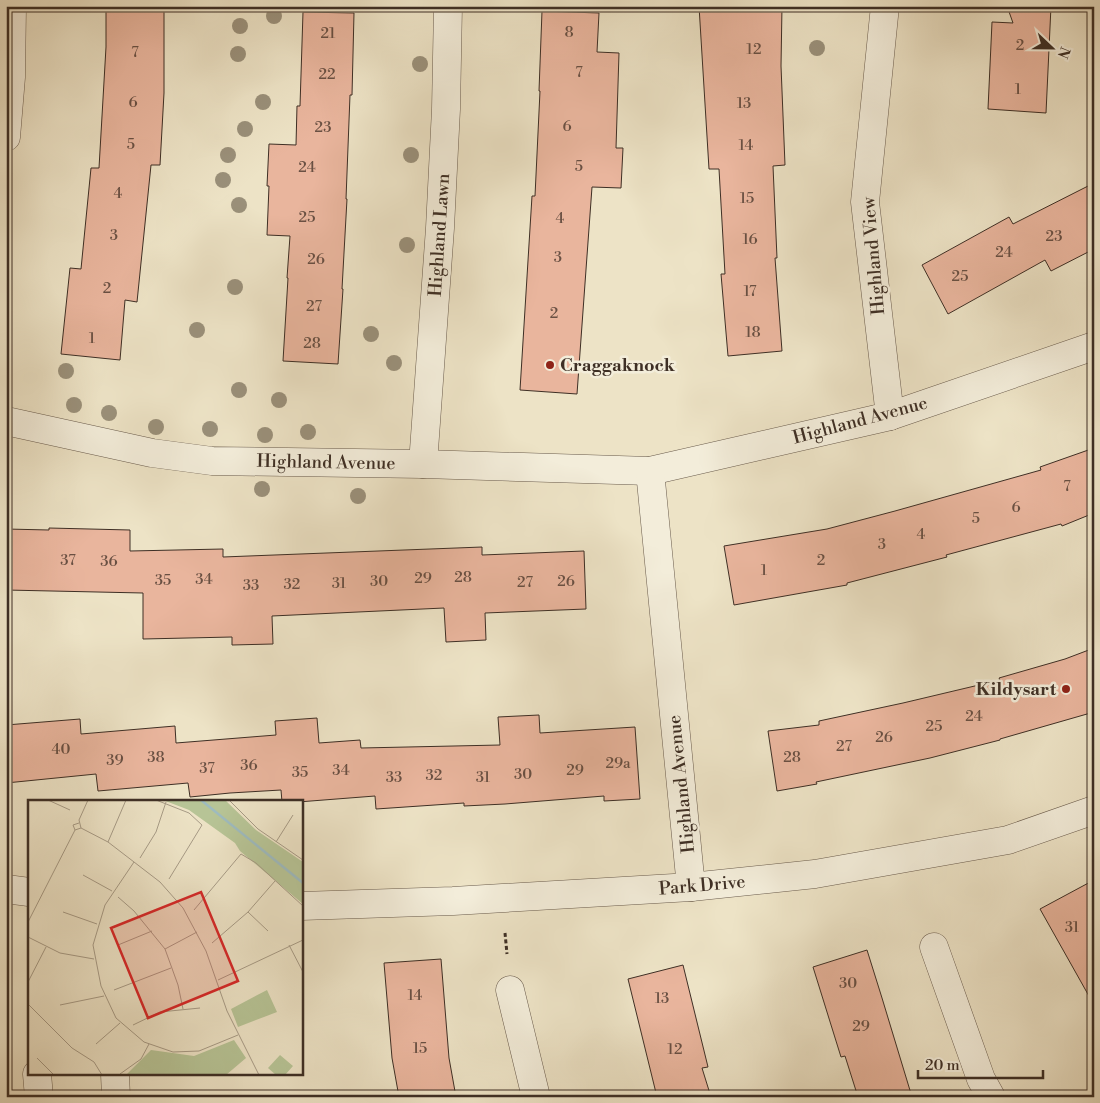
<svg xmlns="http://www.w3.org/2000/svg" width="1100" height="1103" font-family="'Libre Bodoni',serif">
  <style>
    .building { fill: #e9b59d; stroke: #3e2f25 }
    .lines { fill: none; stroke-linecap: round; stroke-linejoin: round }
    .minor-casing { stroke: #6a5c4d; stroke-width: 29 }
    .path { stroke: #3e2f25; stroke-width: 3; stroke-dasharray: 4 2.5; stroke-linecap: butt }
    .minor { stroke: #f3edda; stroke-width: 28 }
    .tree { fill: #9a907a }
    .poi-dot { fill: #8f2418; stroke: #f3edda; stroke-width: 2 }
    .labels { text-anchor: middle; stroke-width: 5; stroke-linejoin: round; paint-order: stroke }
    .number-label { font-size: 15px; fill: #695043 }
    .street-label { font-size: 18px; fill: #3e2f25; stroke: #f3edda }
    .poi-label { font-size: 18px; font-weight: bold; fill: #3e2f25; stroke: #f3edda; text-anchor: start }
    .inset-river { fill: none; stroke: #9ebbbf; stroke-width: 2.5 }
    .inset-road { fill: none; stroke: #a79b86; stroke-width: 1 }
    .view { fill: #d62828; fill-opacity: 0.15; stroke: #d62828; stroke-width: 2.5 }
    .inset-edge { fill: none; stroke: #3e2f25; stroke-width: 2.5 }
  </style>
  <rect width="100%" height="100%" fill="#ede3c6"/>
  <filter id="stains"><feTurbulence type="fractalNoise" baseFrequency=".004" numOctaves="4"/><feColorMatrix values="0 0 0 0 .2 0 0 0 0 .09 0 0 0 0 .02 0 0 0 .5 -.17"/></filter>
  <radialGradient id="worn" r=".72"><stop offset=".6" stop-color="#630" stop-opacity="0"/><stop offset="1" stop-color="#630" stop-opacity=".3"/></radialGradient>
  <g class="building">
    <polygon points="106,6 164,6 164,93 160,165 151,165 137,302 125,300 120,360 61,354 70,268 81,269 91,168 99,168 106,47"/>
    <polygon points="699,6 782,6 781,66 785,165 773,166 777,258 775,258 782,351 728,356 721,274 725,274 719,169 709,169"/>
    <polygon points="1007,6 1051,6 1046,113 988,109 992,22 1013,23"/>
    <polygon points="542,11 599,13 597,52 619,53 616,148 623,148 621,188 592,187 577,394 520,390 532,196 535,196 540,91 539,91"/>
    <polygon points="303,12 354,13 352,95 350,95 346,199 347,199 342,289 343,289 338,364 283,361 288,278 287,278 290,236 267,235 269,186 267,186 269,144 296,145 297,106 300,106"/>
    <polygon points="1094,183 1094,249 1051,271 1045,260 948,314 922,265 1009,217 1013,224"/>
    <polygon points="1094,448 1094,513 1062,526 1061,524 946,555 947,557 847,583 847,585 734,605 724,546 827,529 895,511 1041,470 1040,467"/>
    <polygon points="49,528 130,530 130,551 223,549 223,557 482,547 482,555 584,551 586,609 485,613 486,640 446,642 444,608 272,616 273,644 232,645 232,637 143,639 143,593 6,590 6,529 49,530"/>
    <polygon points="1094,648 1094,712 1000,739 1000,740 930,758 816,782 817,784 777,791 768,731 819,725 819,721 903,703 1000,680 999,678 1065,659"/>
    <polygon points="539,715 540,733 635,727 640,799 604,801 604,796 505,804 464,806 464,803 376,809 375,796 298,802 282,802 281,790 230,793 190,797 188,783 98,791 96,774 6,783 6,725 80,719 81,734 175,726 176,743 276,735 275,721 317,718 319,743 360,740 361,748 500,745 498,717"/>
    <polygon points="1094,880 1094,1005 1040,909"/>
    <polygon points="867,950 882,998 912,1097 858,1097 845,1056 841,1057 813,967"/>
    <polygon points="441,959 449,1058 456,1097 399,1097 392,1058 384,963"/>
    <polygon points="683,965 708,1067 702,1068 711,1097 657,1097 628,979"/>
  </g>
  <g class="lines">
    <defs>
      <g id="minor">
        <polyline points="885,6 865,202 890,416"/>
        <polyline points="6,137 11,77 12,6"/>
        <polyline points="6,421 152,453 212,461 423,464 650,471 890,416 1094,346"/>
        <polyline points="423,464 440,228 446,109 448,6"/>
        <polyline points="650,471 691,887"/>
        <polyline points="6,889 29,892"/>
        <polyline points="301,906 453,901 691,887 815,874 1008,840 1094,810"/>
        <polyline points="934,947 981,1079 991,1097"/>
        <polyline points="510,990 536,1097"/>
        <polyline points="37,1074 39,1097"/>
        <polyline points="115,1074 116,1097"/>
      </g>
    </defs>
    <use href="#minor" class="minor-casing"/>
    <polyline class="path" points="505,933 507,954"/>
    <use href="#minor" class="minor"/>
  </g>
  <g class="tree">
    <circle cx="274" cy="16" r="8"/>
    <circle cx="240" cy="26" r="8"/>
    <circle cx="817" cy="48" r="8"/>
    <circle cx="238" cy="54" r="8"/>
    <circle cx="420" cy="64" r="8"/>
    <circle cx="263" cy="102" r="8"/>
    <circle cx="245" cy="129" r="8"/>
    <circle cx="228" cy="155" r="8"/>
    <circle cx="411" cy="155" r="8"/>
    <circle cx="223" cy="180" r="8"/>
    <circle cx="239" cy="205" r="8"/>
    <circle cx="407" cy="245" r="8"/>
    <circle cx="235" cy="287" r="8"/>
    <circle cx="197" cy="330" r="8"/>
    <circle cx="371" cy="334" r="8"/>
    <circle cx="394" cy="363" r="8"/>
    <circle cx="66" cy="371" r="8"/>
    <circle cx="239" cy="390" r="8"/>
    <circle cx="279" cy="400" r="8"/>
    <circle cx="74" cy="405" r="8"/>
    <circle cx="109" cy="413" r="8"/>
    <circle cx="156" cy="427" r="8"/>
    <circle cx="210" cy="429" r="8"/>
    <circle cx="308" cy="432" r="8"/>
    <circle cx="265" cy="435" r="8"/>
    <circle cx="262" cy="489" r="8"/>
    <circle cx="358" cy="496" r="8"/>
  </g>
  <g class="poi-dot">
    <circle cx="550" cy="365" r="5"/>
    <circle cx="1066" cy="689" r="5"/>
  </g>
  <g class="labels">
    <g class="number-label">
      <text x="569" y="37">8</text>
      <text x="328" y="38">21</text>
      <text x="1020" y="50">2</text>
      <text x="754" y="54">12</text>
      <text x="135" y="57">7</text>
      <text x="579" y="77">7</text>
      <text x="327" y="79">22</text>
      <text x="1018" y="94">1</text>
      <text x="133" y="107">6</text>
      <text x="744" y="108">13</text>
      <text x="567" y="131">6</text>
      <text x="323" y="132">23</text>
      <text x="131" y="149">5</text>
      <text x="746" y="150">14</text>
      <text x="579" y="171">5</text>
      <text x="307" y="172">24</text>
      <text x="118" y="198">4</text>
      <text x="747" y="203">15</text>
      <text x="307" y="222">25</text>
      <text x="560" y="223">4</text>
      <text x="114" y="240">3</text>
      <text x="1054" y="241">23</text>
      <text x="750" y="244">16</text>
      <text x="1004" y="257">24</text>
      <text x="558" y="262">3</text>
      <text x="316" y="264">26</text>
      <text x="960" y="281">25</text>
      <text x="107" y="293">2</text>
      <text x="750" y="296">17</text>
      <text x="314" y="311">27</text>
      <text x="554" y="318">2</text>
      <text x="753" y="337">18</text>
      <text x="92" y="343">1</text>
      <text x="312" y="348">28</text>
      <text x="1067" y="491">7</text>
      <text x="1016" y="512">6</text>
      <text x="976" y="523">5</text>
      <text x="921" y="539">4</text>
      <text x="882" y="549">3</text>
      <text x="68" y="565">37</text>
      <text x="821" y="565">2</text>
      <text x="109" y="566">36</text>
      <text x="764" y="575">1</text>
      <text x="463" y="582">28</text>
      <text x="423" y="583">29</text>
      <text x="204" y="584">34</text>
      <text x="163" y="585">35</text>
      <text x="379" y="586">30</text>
      <text x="566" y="586">26</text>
      <text x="525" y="587">27</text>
      <text x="339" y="588">31</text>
      <text x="292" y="589">32</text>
      <text x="251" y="590">33</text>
      <text x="974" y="721">24</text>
      <text x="934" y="731">25</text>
      <text x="884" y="742">26</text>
      <text x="844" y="751">27</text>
      <text x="61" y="754">40</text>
      <text x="156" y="762">38</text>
      <text x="792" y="762">28</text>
      <text x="115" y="765">39</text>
      <text x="618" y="768">29a</text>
      <text x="249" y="770">36</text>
      <text x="207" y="773">37</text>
      <text x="341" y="775">34</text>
      <text x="575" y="775">29</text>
      <text x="300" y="777">35</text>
      <text x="523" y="779">30</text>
      <text x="434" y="780">32</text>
      <text x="394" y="782">33</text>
      <text x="483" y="782">31</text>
      <text x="1072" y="932">31</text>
      <text x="848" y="988">30</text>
      <text x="415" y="1000">14</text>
      <text x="662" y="1003">13</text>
      <text x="861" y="1031">29</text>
      <text x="420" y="1053">15</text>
      <text x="675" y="1054">12</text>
    </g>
    <g class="street-label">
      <text transform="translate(439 235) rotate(-86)" y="6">Highland Lawn</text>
      <text transform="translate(873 256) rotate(-95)" y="6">Highland View</text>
      <text transform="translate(860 420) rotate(-15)" y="6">Highland Avenue</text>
      <text transform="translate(326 462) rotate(1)" y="6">Highland Avenue</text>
      <text transform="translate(681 784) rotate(-96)" y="6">Highland Avenue</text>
      <text transform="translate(702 885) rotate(-5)" y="6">Park Drive</text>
    </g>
    <g class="poi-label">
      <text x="560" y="371">Craggaknock</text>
      <text x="1056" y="695" text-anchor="end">Kildysart</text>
    </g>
  </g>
  <g transform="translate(28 800)">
    <rect width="275" height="275" fill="#ede3c6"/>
    <path d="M135 0H197L228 30 275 62V104L212 51 207 43 161 10ZM239 190 249 212 210 227 203 209ZM206 240 218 258 198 275H98L123 250 166 256ZM252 255 265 266 257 275H248L240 268Z" fill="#b7c496"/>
    <path class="inset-river" d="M173 0 275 83"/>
    <path class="inset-road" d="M20 0 42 10M128 0 161 13 174 25 141 79M201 0 230 29 275 60M53 28 80 42 132 82 155 108 178 151 199 211 231 275M47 30 53 28 51 20 60 0M80 42 98 0M248 42 265 15M112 58 128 32 138 2M106 62 77 105 65 145 73 186 88 218 116 242 145 252 171 251 210 235M55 75 84 91M90 97 106 111 137 149 150 185 155 209M166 110 213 54 228 63 275 106M35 112 69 124M220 112 240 131M0 122 47 30 45 25 51 23M0 137 32 153 66 159M184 143 220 112 247 81M90 145 124 131M261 145 275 172M137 149 169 132M190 180 275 140M0 182 18 147M86 190 143 168M0 204 44 248 66 262 74 275M32 205 76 196M105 225 132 212 172 208M68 244 92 223M9 258 26 275M92 274 113 259 121 244"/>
    <path class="view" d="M173 92 210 181 120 218 83 128Z"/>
    <rect width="275" height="275" class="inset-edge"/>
  </g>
  <rect width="1100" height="1103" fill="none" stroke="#ede3c6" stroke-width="25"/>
  <rect x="8" y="8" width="1085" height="1088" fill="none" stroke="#3e2f25" stroke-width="2.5"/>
  <rect x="12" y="12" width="1075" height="1078" fill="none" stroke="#3e2f25"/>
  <g transform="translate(1052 48) rotate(112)" stroke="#f3edda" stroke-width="4" paint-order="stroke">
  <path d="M0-4L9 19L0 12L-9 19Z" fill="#3e2f25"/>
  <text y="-8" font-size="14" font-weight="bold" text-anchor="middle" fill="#3e2f25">N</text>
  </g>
  <path d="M918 1070v8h125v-8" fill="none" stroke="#3e2f25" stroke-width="2.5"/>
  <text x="925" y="1070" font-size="15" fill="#3e2f25" stroke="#f3edda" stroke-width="4" paint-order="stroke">20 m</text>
  <rect width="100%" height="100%" filter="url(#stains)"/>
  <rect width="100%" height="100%" fill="url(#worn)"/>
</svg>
